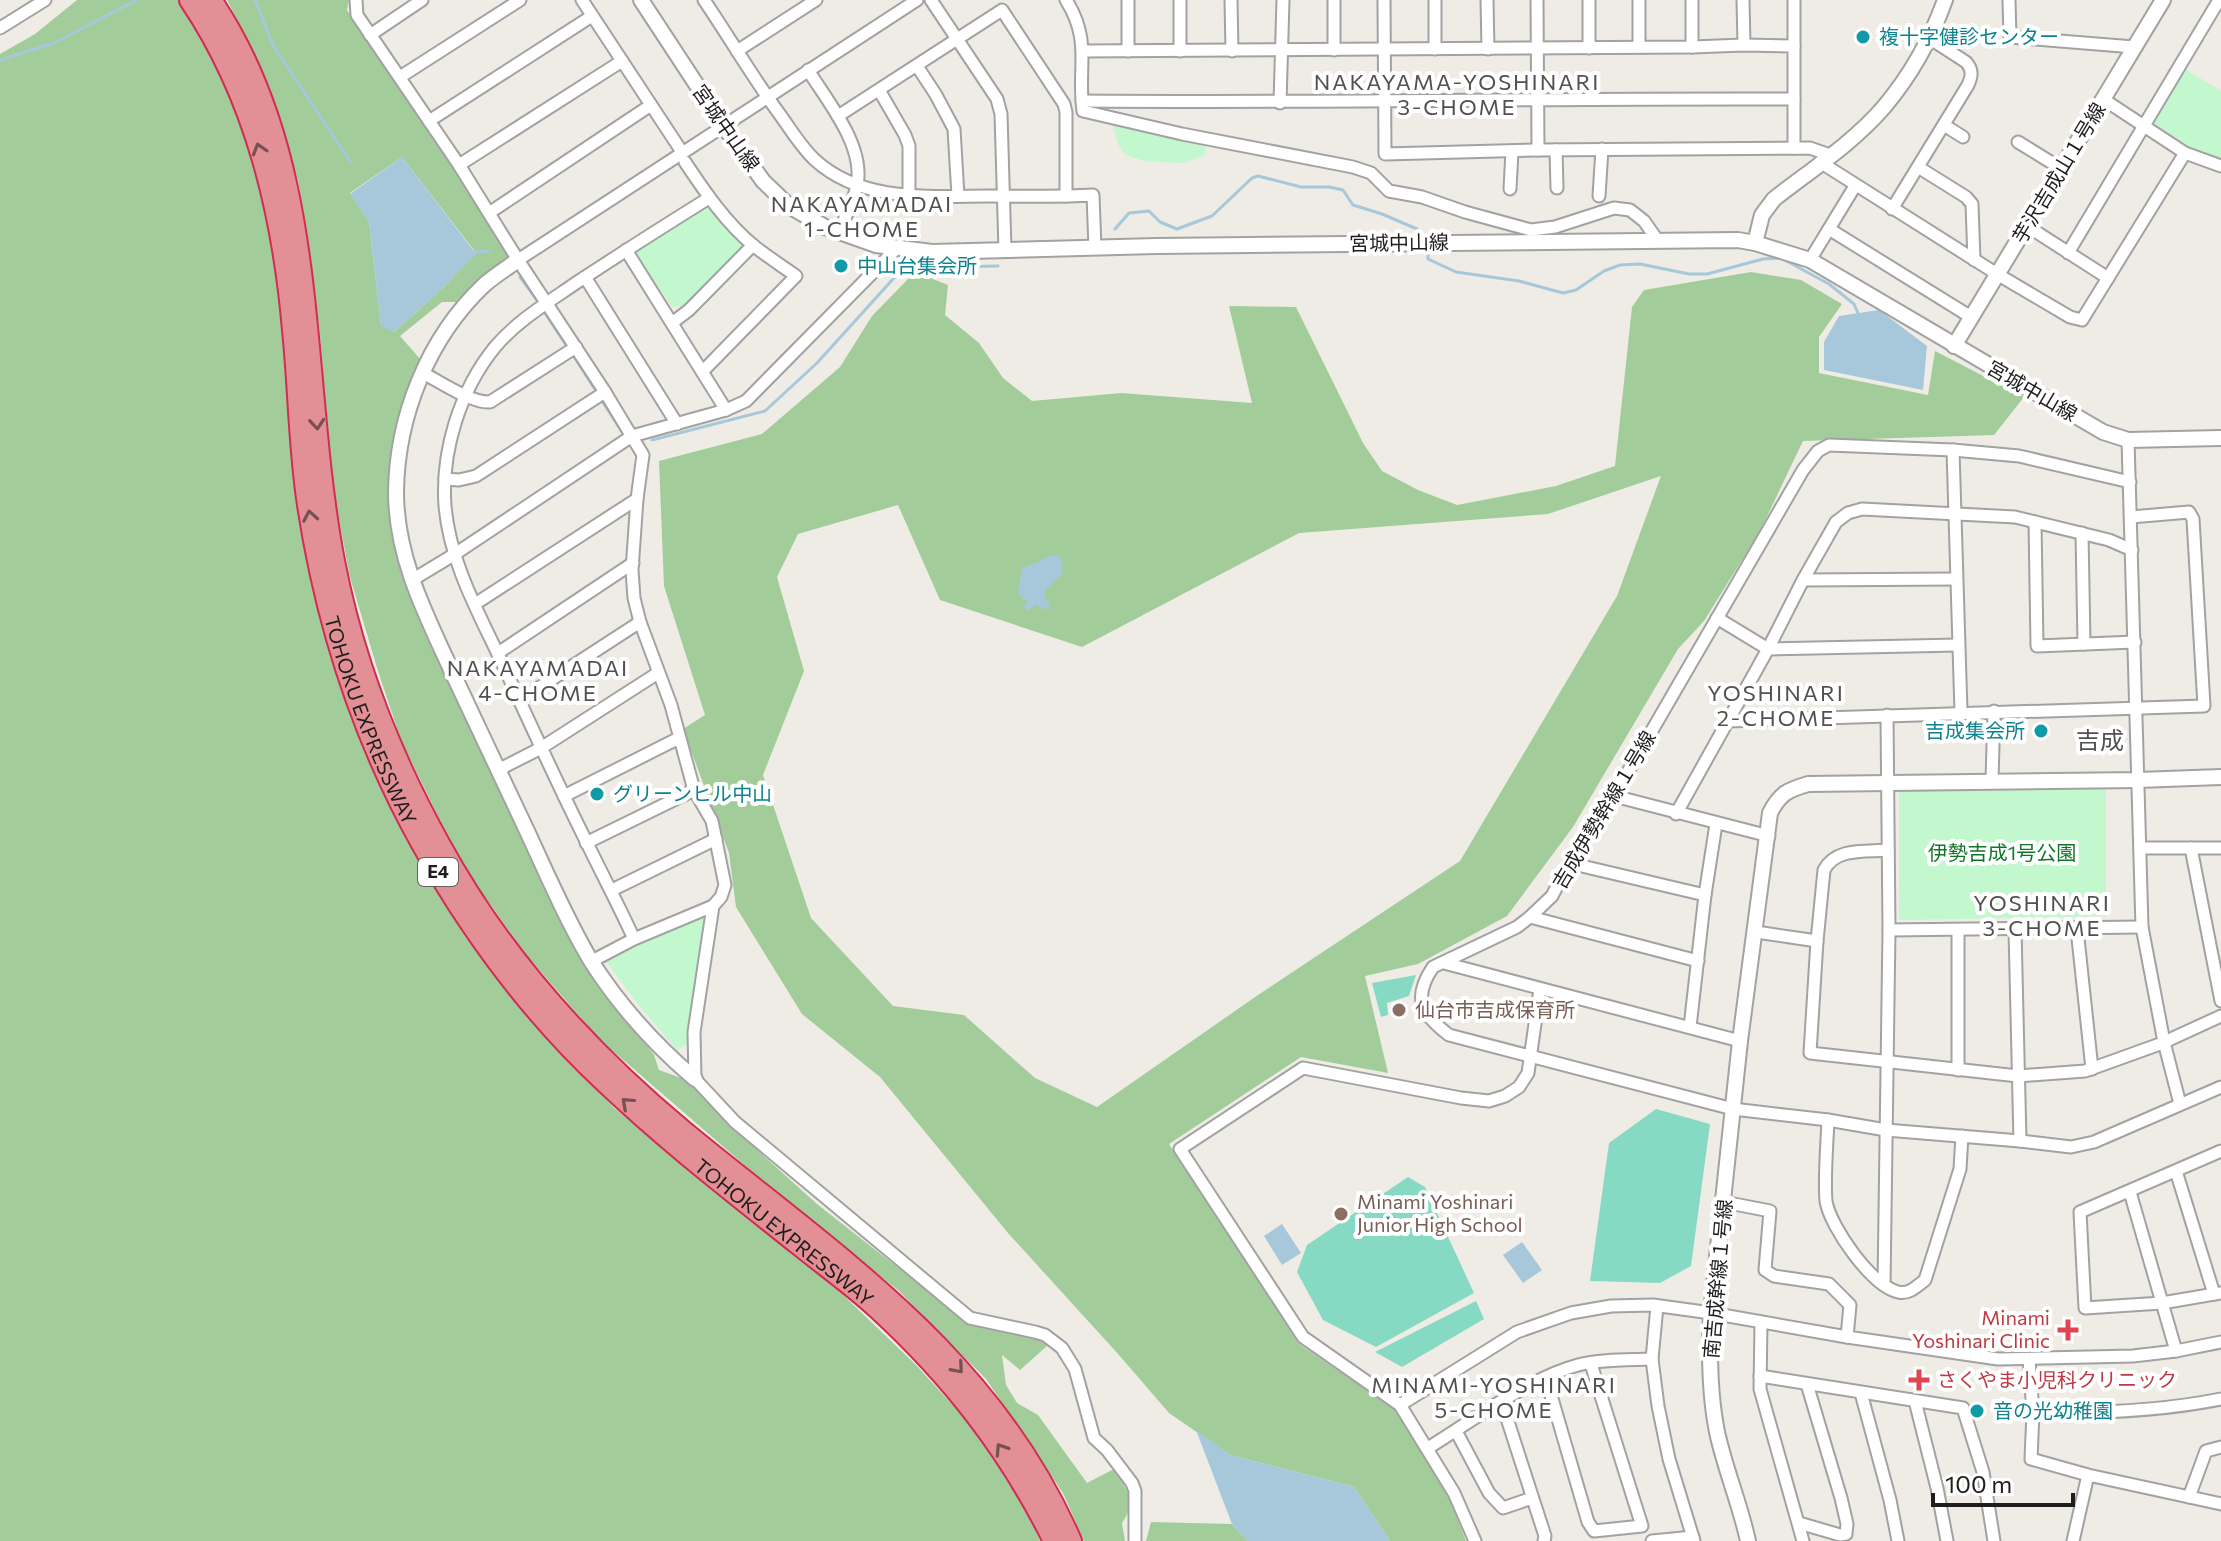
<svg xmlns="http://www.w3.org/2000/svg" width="2221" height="1541" font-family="Commissioner,'Noto Sans JP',sans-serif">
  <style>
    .forest { fill: #a3cc9b; fill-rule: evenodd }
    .park { fill: #c3f7cd }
    .pitch { fill: #86dac4 }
    .water { fill: #a7c8da }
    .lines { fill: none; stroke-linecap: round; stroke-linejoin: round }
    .stream { stroke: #a7c8da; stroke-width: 3 }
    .minor-casing { stroke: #a2a2a2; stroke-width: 15 }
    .tertiary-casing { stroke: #a2a2a2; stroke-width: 18 }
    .motorway-casing { stroke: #d12c51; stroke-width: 24 }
    .minor { stroke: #fff; stroke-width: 11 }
    .tertiary { stroke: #fff; stroke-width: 14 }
    .motorway { stroke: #e28f95; stroke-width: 20 }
    .oneway { stroke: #765154 }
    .culture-dot { fill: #0f9aa8; stroke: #fff; stroke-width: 3 }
    .education-dot { fill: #8d6e63; stroke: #fff; stroke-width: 3 }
    .health-dot { fill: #e0444e; stroke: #fff; stroke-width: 3 }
    .labels { text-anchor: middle; stroke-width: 8; stroke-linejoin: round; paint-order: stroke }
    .shield { fill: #fff; stroke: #626262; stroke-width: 2 }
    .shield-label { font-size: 18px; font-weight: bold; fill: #1e1e1e }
    .culture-label { font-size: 20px; fill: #0d838f; stroke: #fff; text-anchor: start }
    .street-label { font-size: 20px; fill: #1e1e1e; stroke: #fff }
    .park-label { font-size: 20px; fill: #117726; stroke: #fff }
    .education-label { font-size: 20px; fill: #785e54; stroke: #fff; text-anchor: start }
    .health-label { font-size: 20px; fill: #be3a42; stroke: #fff; text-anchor: end }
    .neighbourhood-label { font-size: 22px; letter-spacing: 2px; fill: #515151; stroke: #fff }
    .quarter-label { font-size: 24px; fill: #515151; stroke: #fff }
  </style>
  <rect width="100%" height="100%" fill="#eeece4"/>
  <g class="forest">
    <polygon points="77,0 179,0 189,14 216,60 251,149 269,228 284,336 302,530 320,612 350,714 381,786 428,876 464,935 513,997 613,1107 841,1293 915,1364 972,1426 1026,1509 1040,1541 0,1541 0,54 35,34"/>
    <path d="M227 0H349L347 10 509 253 507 262 459 302H442L400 336 421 360 405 399 391 458V505L406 583 492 774 587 967 654 1055 659 1070 695 1083 736 1131 817 1204 967 1322 1039 1340 1048 1345 1020 1370 1002 1355 1006 1385 1017 1403 1038 1415 1087 1483 1114 1469C1127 1489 1137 1502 1122 1523L1125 1541H1084L1063 1493 986 1379 898 1290 780 1196 598 1038 525 953 471 877 438 816 401 740 377 668 350 577 332 483 320 335 311 258 298 180 253 51ZM402 157 476 253 446 285 394 332 381 325 369 222 350 193Z"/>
    <path d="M915 272 948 285 945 315 979 343 1003 378 1032 401 1121 393 1252 403 1229 306 1296 307 1363 443 1382 471 1418 490 1457 505 1556 486 1615 466 1632 307 1644 290 1751 272 1801 280 1842 304 1819 337V373L1928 395 1935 351 2024 397 1994 435 1803 441 1760 531 1704 621 1678 649 1573 827 1507 916 1418 964 1365 976 1388 1073 1301 1057 1169 1144 1299 1344 1394 1409 1448 1495 1466 1541H1390L1354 1487 1230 1455 1169 1413 1119 1355 1008 1233 880 1077 802 1014 736 907 729 853 683 729 705 715 664 586 659 461 762 434 840 367 872 316ZM1661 476 1617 596 1460 861 1258 995 1097 1107 1035 1078 964 1015 893 1006 811 918 763 775 804 671 777 577 798 534 898 505 940 600 1082 647 1299 533 1548 514Z"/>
    <polygon points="1151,1522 1232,1524 1248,1541 1146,1541"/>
  </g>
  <g class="park">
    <polygon points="2185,69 2221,91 2221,159 2189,147 2153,122"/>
    <polygon points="1112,123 1205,143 1205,155 1184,163 1145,161 1126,155 1119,146"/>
    <polygon points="708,203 729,230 744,244 700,293 684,306 672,307 637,255 636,247"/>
    <polygon points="2106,785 2106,916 1899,920 1899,790"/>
    <polygon points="705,914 707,919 688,1044 677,1050 637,1003 606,961"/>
  </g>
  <g class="pitch">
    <polygon points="1416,975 1409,996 1387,1003 1388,1015 1381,1017 1372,983"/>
    <polygon points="1656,1109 1710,1124 1691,1266 1660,1283 1590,1281 1609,1143"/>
    <polygon points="1408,1177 1425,1187 1474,1293 1376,1347 1323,1320 1297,1272 1307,1245"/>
    <polygon points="1476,1301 1484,1319 1402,1367 1375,1352"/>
  </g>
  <g class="water">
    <polygon points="402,157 476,254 446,285 394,332 381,326 369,222 350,194"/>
    <polygon points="1879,310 1927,346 1923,390 1824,370 1824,342 1839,316"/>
    <polygon points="1051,555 1060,557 1062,561 1062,574 1046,590 1044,595 1050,605 1046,610 1036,605 1027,611 1024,606 1028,602 1023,599 1018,593 1022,568 1036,563"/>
    <polygon points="1282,1224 1301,1253 1282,1265 1264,1236"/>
    <polygon points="1522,1242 1542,1270 1523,1283 1503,1255"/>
    <polygon points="1196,1430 1230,1455 1354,1487 1390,1541 1248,1541 1232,1524"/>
  </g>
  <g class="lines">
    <g class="stream">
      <polyline points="255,0 273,45 351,163"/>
      <polyline points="0,61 6,58 54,43 137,0"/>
      <polyline points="1115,229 1129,213 1149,211 1160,222 1177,229 1212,216 1252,178 1258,176 1301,187 1329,187 1343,190 1353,205 1382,214 1417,229"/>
      <polyline points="472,252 489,251"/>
      <polyline points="1428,253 1428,259 1456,272 1519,281 1563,293 1576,290 1604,271 1620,265 1640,264 1689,274 1707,274 1763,259 1781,258 1829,284 1854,304 1858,313"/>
      <polyline points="520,277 537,300"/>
      <polyline points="545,313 566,345"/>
      <polyline points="575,358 594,388"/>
      <polyline points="602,401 626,438"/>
      <polyline points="652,440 765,411 817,363 903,268 998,266"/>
    </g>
    <defs>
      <g id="minor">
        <polyline points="356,0 357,15 459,165 518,260 605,392 643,455 637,499 632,570 634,598 640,622 671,705 694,790 712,821 725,885 721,897 713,906 694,1032 695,1079 735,1122 970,1318 1035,1332 1045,1335 1062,1348 1075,1369 1094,1438 1107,1450 1132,1483 1135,1491 1135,1541"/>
        <polyline points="582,0 682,152"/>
        <path d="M704 0C729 37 752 76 778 112 790 128 800 146 815 160 862 203 931 196 989 196 1024 196 1058 197 1093 195L1095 248"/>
        <polyline points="931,0 997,99 1001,114 1005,250"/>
        <path d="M1066 0C1092 41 1077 67 1083 111L1182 134 1353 167 1371 173 1389 191 1422 197 1465 212 1531 230 1555 227 1614 208 1630 210 1644 221 1658 241"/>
        <polyline points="1128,0 1128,51"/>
        <polyline points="1180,0 1180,51"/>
        <polyline points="1231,0 1232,51"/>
        <polyline points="1334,0 1334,50"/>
        <polyline points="1384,0 1385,154 1538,150 1810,148 1830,155"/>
        <polyline points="1487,0 1488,49"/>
        <polyline points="1537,0 1538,150"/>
        <polyline points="1589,0 1589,48"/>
        <polyline points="1639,0 1639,47"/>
        <polyline points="1743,0 1744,45"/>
        <polyline points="1794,0 1794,148"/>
        <polyline points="2009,0 2010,37 2134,47"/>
        <polyline points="0,28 45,0"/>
        <polyline points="370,35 422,0"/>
        <polyline points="1692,47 1692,0"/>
        <polyline points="1435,49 1435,0"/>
        <polyline points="737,51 816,0"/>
        <polyline points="1083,51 1692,47 1744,45 1794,46"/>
        <polyline points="917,66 936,95 954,129 958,196"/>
        <path d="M808 70C828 102 865 146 857 185 854 201 845 217 839 232"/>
        <polyline points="400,77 520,0"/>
        <polyline points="879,90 905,135 909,146 909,195"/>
        <polyline points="2103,99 2185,153 2221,166"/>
        <path d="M1082 101C1319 103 1557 98 1794 99"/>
        <polyline points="1280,103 1283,0"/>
        <polyline points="838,116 1002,10 1064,104 1066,112 1066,196"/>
        <polyline points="429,121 592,16"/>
        <polyline points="1944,125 1963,137"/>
        <polyline points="2018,142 2062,169"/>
        <polyline points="1556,150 1557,188"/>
        <path d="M685 162C705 192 726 223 754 246 768 257 782 266 796 276L703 371"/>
        <polyline points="1820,162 1997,274 2070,317 2082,320 2185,153"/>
        <polyline points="459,165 622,61"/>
        <polyline points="1918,167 1966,197 1972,204 1974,260"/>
        <polyline points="1510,189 1512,151"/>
        <polyline points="1599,196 1602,149"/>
        <path d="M1892 209 1968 85C1972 76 1973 70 1966 62L1929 38"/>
        <polyline points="489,213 651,105"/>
        <polyline points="2027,226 2108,278"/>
        <polyline points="1829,229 1971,317"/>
        <polyline points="626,250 726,410"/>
        <polyline points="2068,253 2219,0"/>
        <polyline points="518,260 917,0"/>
        <polyline points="1810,260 1855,186"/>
        <polyline points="585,277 677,424"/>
        <polyline points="672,323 689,310 753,245"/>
        <path d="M423 373C440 382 471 403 490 402L576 347"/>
        <polyline points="2128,440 2142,927 2164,1042 2180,1104"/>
        <polyline points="1953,450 1961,712"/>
        <polyline points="445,479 459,480 476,476 605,392"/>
        <path d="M2130 482 2019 456 1953 450 1829 445 1818 451 1803 470 1614 796 1569 863 1552 896 1530 917 1517 927 1433 967C1412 998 1421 1014 1449 1035L1733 1109 1828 1120 1886 1130 2020 1141 2071 1147 2094 1142 2221 1087"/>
        <polyline points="2035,522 2037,646 2135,642"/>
        <polyline points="2082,533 2084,644"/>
        <polyline points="412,580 455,554 632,436 726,410 746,401 897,248"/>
        <polyline points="1803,580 1956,579"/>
        <polyline points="475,604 637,499"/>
        <polyline points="1717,618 1768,649 1958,645"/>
        <polyline points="498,653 633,563"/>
        <polyline points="520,700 640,622"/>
        <polyline points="1728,721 2204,706 2193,519 2189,512 2131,517"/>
        <polyline points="498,770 541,748 658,673"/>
        <polyline points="1992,780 1994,711"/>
        <polyline points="564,796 679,738"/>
        <polyline points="1614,796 1769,836"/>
        <polyline points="1676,814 1768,649 1803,580 1836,522 1848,513 1862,509 2015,517 2109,540 2132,550"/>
        <polyline points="586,843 694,790"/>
        <polyline points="2140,848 2221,848"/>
        <polyline points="2191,848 2221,1001"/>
        <path d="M1888 850C1866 852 1836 847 1824 870L1817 941 1810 1053 2018 1076 2085 1071 2160 1044 2221 1016"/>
        <polyline points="1569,863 1705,895"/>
        <polyline points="612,890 716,839"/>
        <polyline points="1530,917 1698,961"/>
        <polyline points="2077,929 2092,1069"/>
        <polyline points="1889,930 2142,927"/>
        <polyline points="2015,930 2020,1141"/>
        <polyline points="1756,932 1817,941"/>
        <path d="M634 939C619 906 602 874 586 841 558 785 532 728 506 671 482 619 450 565 445 506 441 451 460 390 495 347 517 321 547 303 576 283 620 254 664 226 709 198"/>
        <polyline points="592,961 634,939 713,906"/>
        <polyline points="1444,963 1740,1041"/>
        <polyline points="1690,1027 1705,895 1716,824"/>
        <polyline points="1958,1070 1958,931"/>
        <path d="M1828 1120C1827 1144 1824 1179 1826 1201 1830 1227 1872 1286 1898 1292 1909 1295 1917 1286 1925 1280L1960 1169 1962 1136"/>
        <polyline points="2221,1151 2080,1212 2085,1308 2162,1303 2221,1293"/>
        <polyline points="2176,1171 2214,1294"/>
        <polyline points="2130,1192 2176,1351"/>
        <polyline points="1724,1202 1770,1211 1765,1270 1774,1276 1829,1284 1850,1305 1847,1337 1998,1359 2133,1356 2176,1351 2221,1342"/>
        <polyline points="1884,1285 1889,930 1887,715"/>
        <polyline points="1657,1306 1652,1359 1658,1406 1669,1459 1694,1541"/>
        <polyline points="1761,1322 1760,1389 1803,1541"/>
        <polyline points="2029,1359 2033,1412 2031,1459 2088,1475 2221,1504"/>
        <polyline points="1760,1376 1963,1408 1983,1472 1994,1541"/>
        <polyline points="1546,1378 1588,1522 1594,1531 1642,1526 1591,1364"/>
        <polyline points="1861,1393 1890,1500 1898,1541"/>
        <polyline points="1915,1401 1937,1488 1947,1541"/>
        <polyline points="1502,1403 1545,1536 1544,1541"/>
        <polyline points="1400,1405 1517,1332 1571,1313 1611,1306 1653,1305 1711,1313 1847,1337"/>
        <path d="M2033 1412C2095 1414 2160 1411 2221 1399"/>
        <polyline points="1456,1431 1489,1493 1503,1508 1532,1498"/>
        <path d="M1428 1448C1472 1421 1529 1378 1578 1365 1601 1359 1628 1360 1652 1359"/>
        <polyline points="2189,1497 2206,1451 2221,1447"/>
        <polyline points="1799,1523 1840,1535 1846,1534 1847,1524 1841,1498 1807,1384"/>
        <polyline points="1475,1541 1454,1493 1400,1405 1303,1337 1180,1149 1303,1068 1461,1098 1489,1101 1505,1096 1519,1087 1528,1073 1540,989"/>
        <polyline points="1652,1541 1693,1537"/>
        <polyline points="2073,1541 2088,1475"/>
      </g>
      <g id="tertiary">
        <polyline points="641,0 723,125 763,181 789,206 825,227 876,245 932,252 1156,246 1738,240 1755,243 1810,260 2103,432 2128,440 2221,438"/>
        <path d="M1755 243 1762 215 1774 199C1811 170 1853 143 1884 107 1911 75 1931 39 1945 0"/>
        <path d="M518 260C507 268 494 276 484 285 428 338 397 416 396 492 396 559 427 617 454 676 476 722 497 768 519 814 542 862 563 914 591 961 619 1005 655 1045 695 1079"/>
        <polyline points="1954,346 2163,0"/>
        <path d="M1748 1541C1740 1504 1725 1469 1717 1432 1709 1392 1709 1353 1711 1313L1740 1041 1770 813C1780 793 1788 790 1808 784L2138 780 2221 777"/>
      </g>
      <g id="motorway">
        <path id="s1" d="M190 0C256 98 283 214 293 330 299 388 299 447 308 505 326 623 364 740 422 844 471 932 533 1015 607 1084 667 1141 733 1192 798 1244 824 1265 852 1285 877 1308 952 1377 1009 1450 1054 1541"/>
        <path d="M211 0C323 166 298 373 334 561 353 660 391 757 440 845 500 955 587 1051 683 1131 833 1255 990 1354 1071 1541"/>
      </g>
    </defs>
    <use href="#minor" class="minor-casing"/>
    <use href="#tertiary" class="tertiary-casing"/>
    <use href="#motorway" class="motorway-casing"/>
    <use href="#minor" class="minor"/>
    <use href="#tertiary" class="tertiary"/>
    <use href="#motorway" class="motorway"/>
  </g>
  <defs><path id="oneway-chevron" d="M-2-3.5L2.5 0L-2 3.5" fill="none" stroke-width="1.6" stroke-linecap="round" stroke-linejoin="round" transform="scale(2)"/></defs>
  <g class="oneway">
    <use href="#oneway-chevron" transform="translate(259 149) rotate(-107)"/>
    <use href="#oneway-chevron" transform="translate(317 424) rotate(85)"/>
    <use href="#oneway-chevron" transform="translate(310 516) rotate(-100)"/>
    <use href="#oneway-chevron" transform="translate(627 1103) rotate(-138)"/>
    <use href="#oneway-chevron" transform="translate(958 1368) rotate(49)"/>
    <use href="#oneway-chevron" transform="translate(1001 1449) rotate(-123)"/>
  </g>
  <g class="culture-dot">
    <circle cx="1863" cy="37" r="8"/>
    <circle cx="841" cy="266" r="8"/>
    <circle cx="2041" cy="731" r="8"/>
    <circle cx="597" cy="794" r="8"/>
    <circle cx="1977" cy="1411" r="8"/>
  </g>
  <g class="education-dot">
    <circle cx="1399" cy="1010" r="8"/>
    <circle cx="1341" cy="1214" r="8"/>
  </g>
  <g class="health-dot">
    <path d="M2064 1318h8v8h8v8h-8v8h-8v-8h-8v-8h8z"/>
    <path d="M1915 1368h8v8h8v8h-8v8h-8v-8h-8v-8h8z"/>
  </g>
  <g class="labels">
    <rect class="shield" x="418" y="858" width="40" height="28" rx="6"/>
    <g class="shield-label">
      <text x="438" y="878">E4</text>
    </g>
    <g class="culture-label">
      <text x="1879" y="44">複十字健診センター</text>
      <text x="857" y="273">中山台集会所</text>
      <text x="2025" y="738" text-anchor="end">吉成集会所</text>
      <text x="613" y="801">グリーンヒル中山</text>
      <text x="1993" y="1418">音の光幼稚園</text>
    </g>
    <g class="street-label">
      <text transform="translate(726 128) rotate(55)" y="7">宮城中山線</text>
      <text transform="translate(2059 173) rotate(-59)" y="7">芋沢吉成山１号線</text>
      <text transform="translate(1399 243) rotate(-1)" y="7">宮城中山線</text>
      <text transform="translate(2032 391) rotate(30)" y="7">宮城中山線</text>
      <text dy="7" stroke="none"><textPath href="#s1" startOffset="750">TOHOKU EXPRESSWAY</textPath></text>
      <text transform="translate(1604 810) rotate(-59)" y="7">吉成伊勢幹線１号線</text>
      <text dy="7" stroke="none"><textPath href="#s1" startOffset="1420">TOHOKU EXPRESSWAY</textPath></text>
      <text transform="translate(1718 1279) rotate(-85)" y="7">南吉成幹線１号線</text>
    </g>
    <g class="park-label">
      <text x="2002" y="860">伊勢吉成1号公園</text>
    </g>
    <g class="education-label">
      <text x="1415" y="1017">仙台市吉成保育所</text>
      <text x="1357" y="1209">Minami Yoshinari<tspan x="1357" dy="23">Junior High School</tspan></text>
    </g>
    <g class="health-label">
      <text x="2050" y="1325">Minami<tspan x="2050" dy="23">Yoshinari Clinic</tspan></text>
      <text x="1937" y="1387" text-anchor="start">さくやま小児科クリニック</text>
    </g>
    <g class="neighbourhood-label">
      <text x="1457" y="90">NAKAYAMA-YOSHINARI<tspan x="1457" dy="25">3-CHOME</tspan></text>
      <text x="862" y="212">NAKAYAMADAI<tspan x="862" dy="25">1-CHOME</tspan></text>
      <text x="538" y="676">NAKAYAMADAI<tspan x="538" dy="25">4-CHOME</tspan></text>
      <text x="1776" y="701">YOSHINARI<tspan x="1776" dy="25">2-CHOME</tspan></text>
      <text x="2042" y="911">YOSHINARI<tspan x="2042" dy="25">3-CHOME</tspan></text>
      <text x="1494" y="1393">MINAMI-YOSHINARI<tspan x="1494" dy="25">5-CHOME</tspan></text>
    </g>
    <g class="quarter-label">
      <text x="2100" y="749">吉成</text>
    </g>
  </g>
  <path d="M1933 1493v12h140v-12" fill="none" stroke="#1e1e1e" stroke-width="4"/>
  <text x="1945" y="1493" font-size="24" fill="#1e1e1e" stroke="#ffffff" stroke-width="6" paint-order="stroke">100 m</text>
</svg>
